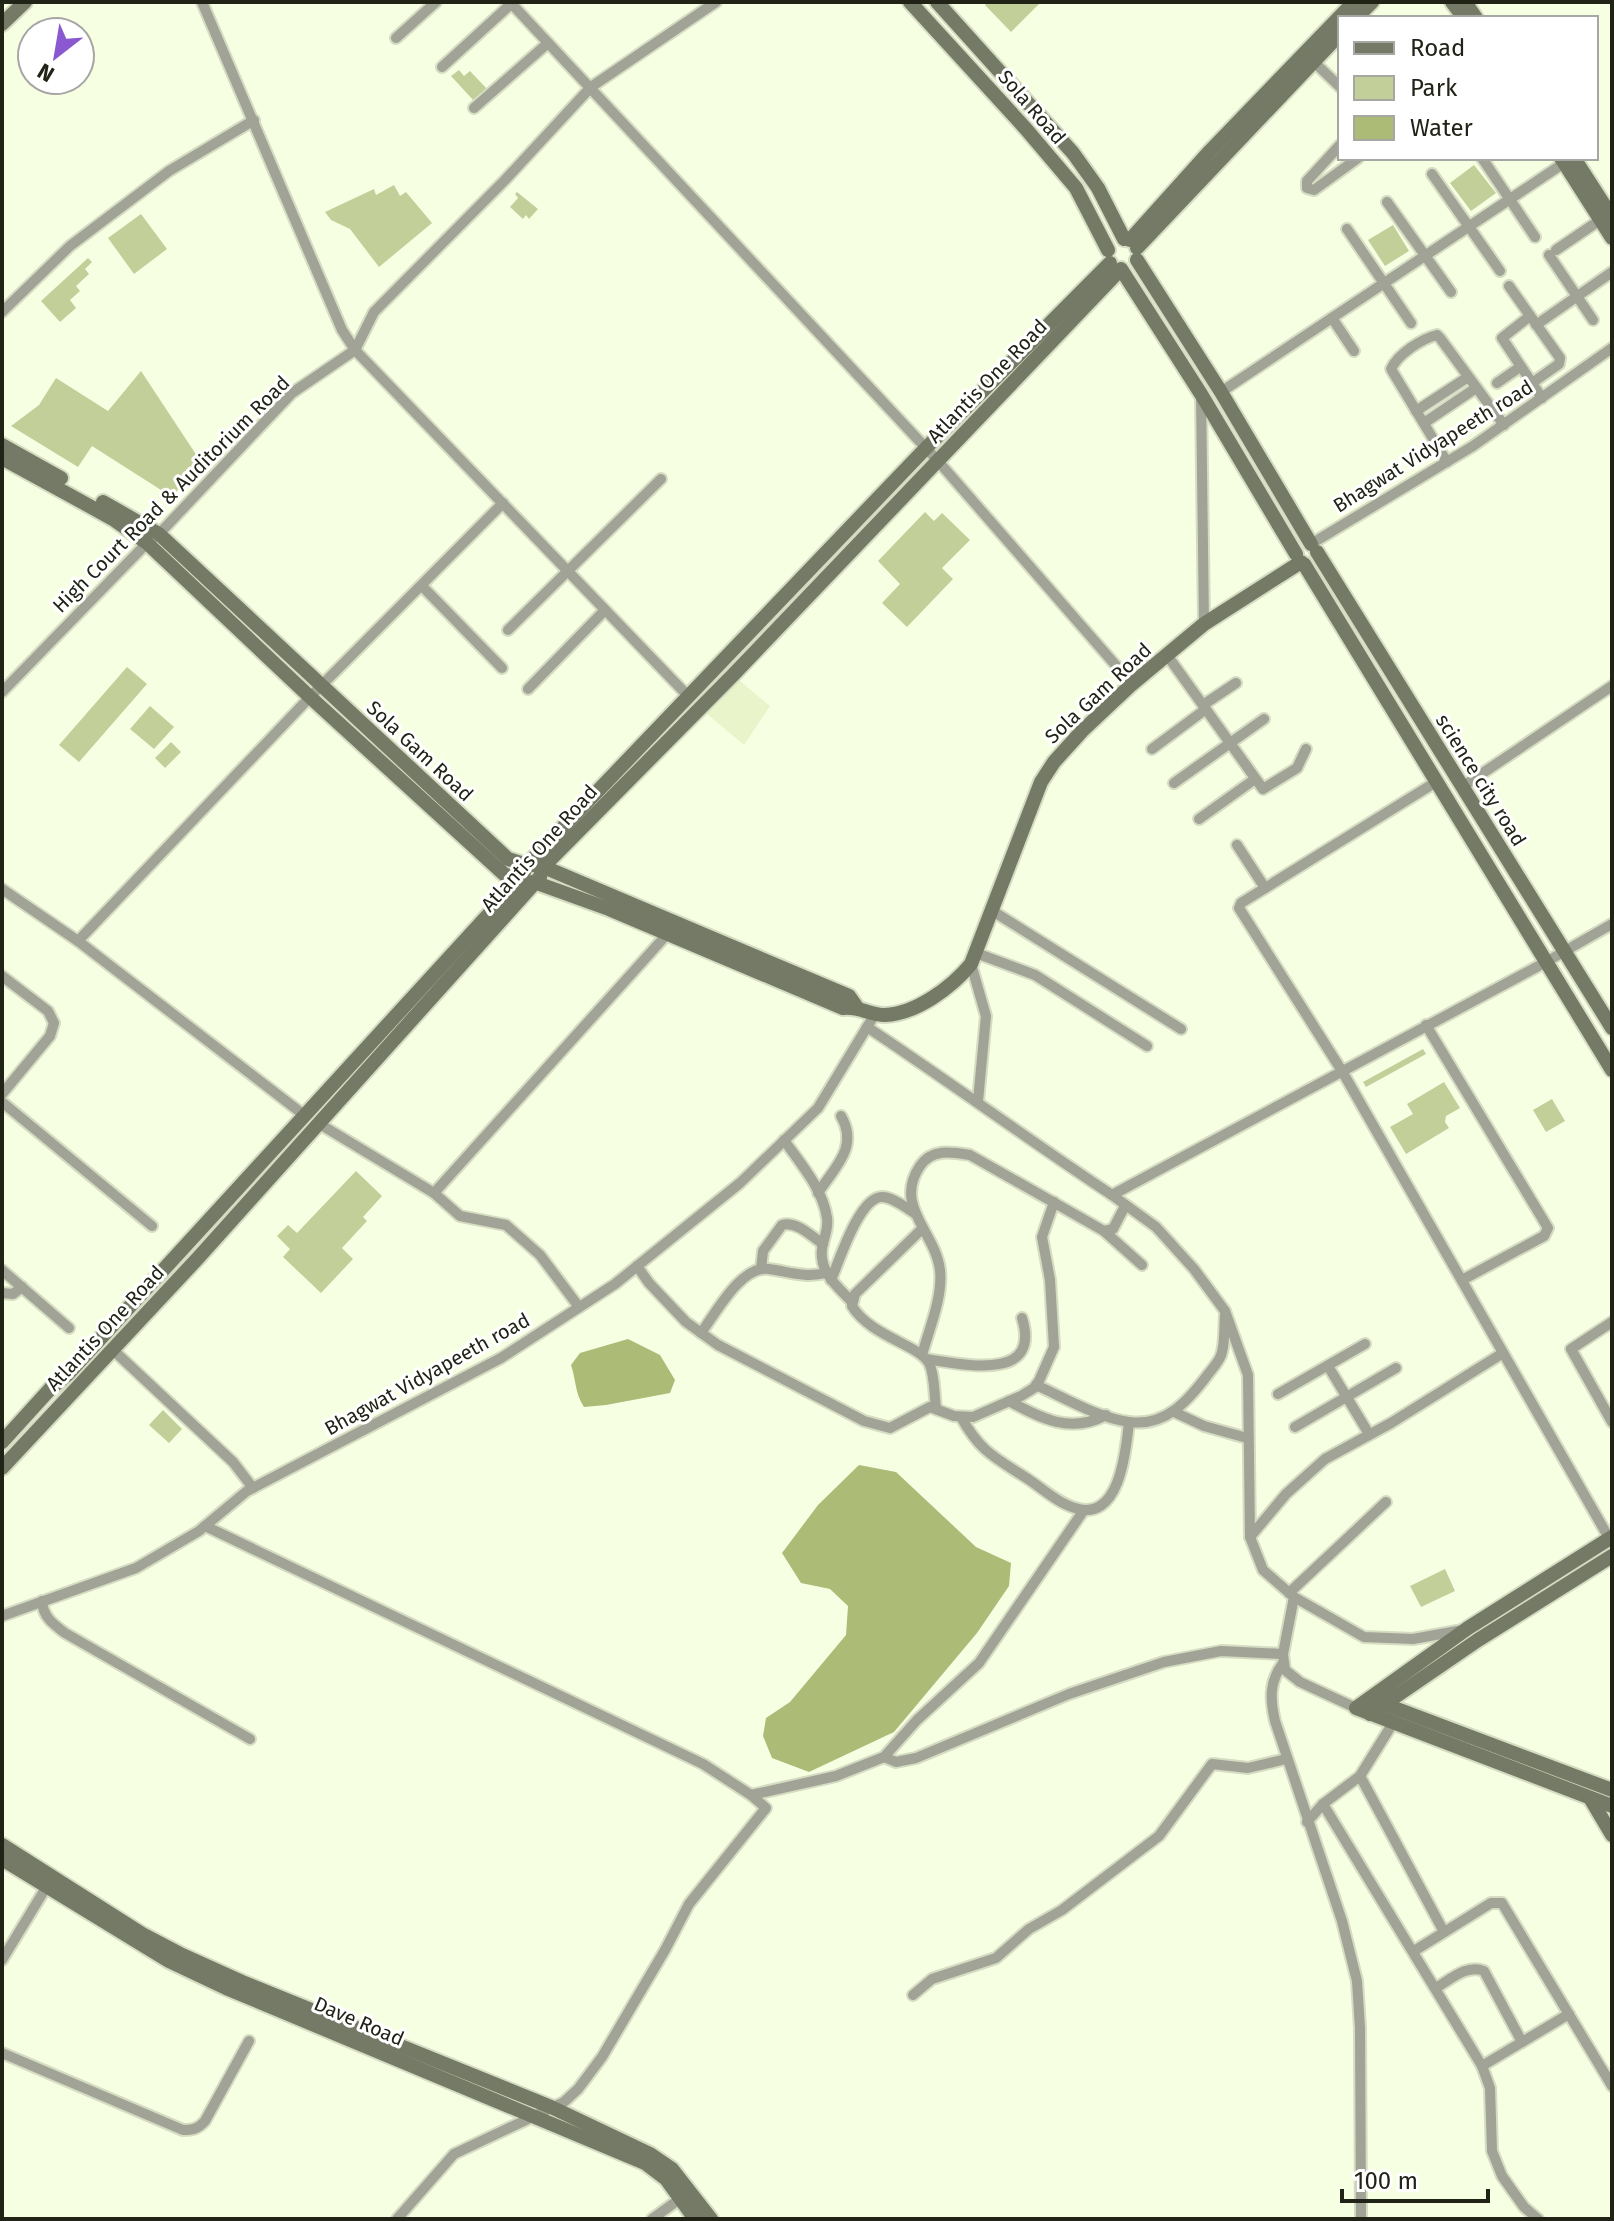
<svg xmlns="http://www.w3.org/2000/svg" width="1614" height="2221" font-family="'Fira Sans',sans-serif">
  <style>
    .built { fill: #e9f4ca }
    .green { fill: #c2cf99 }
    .water { fill: #acbc77 }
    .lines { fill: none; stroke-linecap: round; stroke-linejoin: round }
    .street-casing { stroke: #d5dcc2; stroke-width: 14 }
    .secondary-casing { stroke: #d5dcc2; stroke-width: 18 }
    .street { stroke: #a0a395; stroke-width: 10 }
    .secondary { stroke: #747a65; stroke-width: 14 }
    .labels { text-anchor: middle; stroke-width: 6; stroke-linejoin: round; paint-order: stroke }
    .street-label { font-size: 20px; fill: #202316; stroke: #fff }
  </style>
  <rect width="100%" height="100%" fill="#f7ffe3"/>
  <polygon class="built" points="733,675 770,706 744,745 702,710"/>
  <g class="green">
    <polygon points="988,2 1041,2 1011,32 985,5"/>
    <polygon points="459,70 464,76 470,71 487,89 474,101 451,76"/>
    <polygon points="1474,165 1496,193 1471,211 1450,183"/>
    <polygon points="394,185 400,196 406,192 432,223 379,267 350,229 331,220 325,212 374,189 376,195"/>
    <polygon points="517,192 538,209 529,219 526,215 523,219 510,207 518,198 515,194"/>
    <polygon points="141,214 167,249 134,274 108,238"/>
    <polygon points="1393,225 1409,251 1385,266 1368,240"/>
    <polygon points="88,258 92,262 85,269 89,274 76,286 80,291 70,300 76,308 60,322 41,301"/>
    <polygon points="141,371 201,462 172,497 92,446 78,467 11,426 39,405 56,378 108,411"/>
    <polygon points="925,512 934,521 942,513 970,540 942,568 953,579 907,627 882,603 900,584 878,561"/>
    <polygon points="127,667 147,684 79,762 59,745"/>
    <polygon points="150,706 174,727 154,749 130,729"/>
    <polygon points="171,742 181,752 165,768 155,758"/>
    <polygon points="1423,1049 1426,1054 1366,1087 1363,1082"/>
    <polygon points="1444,1082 1460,1108 1446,1116 1445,1122 1449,1128 1406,1154 1390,1127 1413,1114 1407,1104"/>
    <polygon points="1552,1099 1565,1121 1546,1132 1533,1110"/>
    <polygon points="356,1171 382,1196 363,1217 367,1221 342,1248 353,1259 321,1293 283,1257 290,1249 277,1236 288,1225 297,1233"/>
    <polygon points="163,1410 182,1429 169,1443 149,1425"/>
    <polygon points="1445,1569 1455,1591 1421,1607 1410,1586"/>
  </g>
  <g class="water">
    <path d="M628 1339 660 1355 675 1380 670 1393 606 1405 584 1407C575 1394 576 1380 571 1365L580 1353Z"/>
    <polygon points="859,1465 896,1472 976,1547 1011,1563 1009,1586 977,1633 894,1732 809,1772 772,1758 763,1736 766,1718 790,1702 846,1635 848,1606 830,1589 801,1583 782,1553 818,1505"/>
  </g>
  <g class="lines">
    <defs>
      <g id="street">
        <polyline points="202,2 342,330 355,350 689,697"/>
        <polyline points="510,2 938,461 1132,684"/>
        <polyline points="396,38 436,2"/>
        <polyline points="1313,61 1340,87"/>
        <polyline points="442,67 511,4"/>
        <polyline points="474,108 548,43"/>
        <polyline points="1340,145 1307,181 1307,188 1314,190 1358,158"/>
        <polyline points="1482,158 1535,237"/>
        <polyline points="1432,174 1500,271"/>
        <polyline points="1387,202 1451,292"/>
        <polyline points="1347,229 1411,323"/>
        <polyline points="1556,250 1600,220"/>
        <polyline points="1549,255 1593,320"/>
        <polyline points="1509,286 1560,358 1559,364 1532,383"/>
        <polyline points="2,312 70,246 169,171 254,120"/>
        <polyline points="1530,316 1502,338 1542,398"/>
        <polyline points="1332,318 1354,351"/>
        <polyline points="1536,325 1612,272"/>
        <polyline points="1497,383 1520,367"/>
        <polyline points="1221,392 1564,163"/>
        <polyline points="1201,394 1204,624"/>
        <polyline points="1416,411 1468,377"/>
        <polyline points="1424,423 1476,388"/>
        <path d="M1447 462 1391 369C1398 354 1421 339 1437 335L1440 338 1504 425"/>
        <polyline points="1311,544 1473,446 1612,348"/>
        <polyline points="422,586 502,668"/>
        <polyline points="508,630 661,479"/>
        <polyline points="1167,655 1263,789 1297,768 1306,749"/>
        <polyline points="528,689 605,610"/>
        <polyline points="2,692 147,543 159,534 292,393 355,350 374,312 505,180 591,87 716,2"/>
        <polyline points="1203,705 1236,683"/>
        <polyline points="1152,749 1206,709"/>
        <polyline points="1436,782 1241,903 1239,908 1342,1071 1609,1538"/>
        <polyline points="1174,783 1264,719"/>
        <polyline points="1462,787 1612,686"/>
        <polyline points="1199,819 1255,779"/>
        <polyline points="1237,845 1265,888"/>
        <polyline points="2,889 78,941 304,1115"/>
        <polyline points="991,910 1181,1029"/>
        <polyline points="78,941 310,697 503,503"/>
        <polyline points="976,953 1035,975 1147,1046"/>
        <polyline points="971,964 986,1016 978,1101"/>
        <polyline points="2,976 48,1011 54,1023 50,1036 2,1094"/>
        <polyline points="1426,1025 1548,1228 1544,1236 1462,1280"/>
        <path d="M867 1027C950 1082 1030 1141 1112 1195L1546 962 1612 924"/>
        <polyline points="2,1102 152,1226"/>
        <polyline points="318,1123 434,1193 670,931"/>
        <path d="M784 1140C800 1163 823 1189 827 1218 829 1229 823 1239 822 1249 819 1272 838 1287 852 1302"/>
        <polyline points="434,1193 460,1216 506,1225 540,1255 579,1307"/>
        <path d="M818 1193C835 1167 859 1147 841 1116"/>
        <polyline points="1112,1195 1156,1227 1194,1269 1225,1311 1248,1375 1250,1537 1263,1570 1294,1597 1364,1637 1413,1639 1463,1630"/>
        <path d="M922 1229 855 1294 852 1306C870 1336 919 1345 929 1363 935 1375 934 1394 936 1407"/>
        <polyline points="1104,1231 1142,1265"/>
        <polyline points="637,1266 649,1283 686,1322 718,1345 864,1421 890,1428 930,1407 954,1416 973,1417 1021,1396 1034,1388 1039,1381 1054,1347 1050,1280 1042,1237 1054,1202"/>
        <path d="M761 1269 763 1251 782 1225C797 1221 811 1236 823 1244"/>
        <polyline points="2,1270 69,1328"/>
        <path d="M831 1280C839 1262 859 1197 882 1197 893 1197 906 1208 916 1214"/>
        <polyline points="2,1293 13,1294 22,1287"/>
        <polyline points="1612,1322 1571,1349 1612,1422"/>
        <path d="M701 1333C716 1313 741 1265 769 1269 790 1272 805 1278 826 1273"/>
        <polyline points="112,1349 233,1462 253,1488"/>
        <path d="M922 1355C929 1329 943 1297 940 1270 935 1231 893 1206 920 1166 932 1148 952 1152 970 1155L1104 1231 1113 1229 1125 1206"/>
        <path d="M926 1359C962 1364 1042 1383 1022 1318"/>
        <polyline points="1328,1366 1369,1434"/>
        <path d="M1036 1385C1065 1398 1098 1418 1129 1422 1166 1427 1189 1400 1209 1373 1214 1367 1221 1359 1222 1352 1225 1341 1224 1327 1225 1315"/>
        <polyline points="1278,1394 1365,1344"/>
        <path d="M1009 1401C1042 1419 1071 1434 1106 1415"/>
        <polyline points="1174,1412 1204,1426 1247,1438"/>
        <path d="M961 1417C981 1453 996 1458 1028 1479 1043 1489 1058 1503 1075 1508 1120 1523 1126 1450 1129 1422"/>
        <polyline points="1295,1427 1396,1368"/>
        <polyline points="205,1526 703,1764 751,1795 766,1808 689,1904 665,1950 602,2057 578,2089 564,2102 454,2154 397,2219"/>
        <polyline points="1250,1537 1286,1494 1325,1459 1391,1423 1503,1353"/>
        <polyline points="1289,1593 1386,1502"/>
        <polyline points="1294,1597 1283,1654 1285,1670 1300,1682 1356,1708"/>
        <path d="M42 1601C43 1617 53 1624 65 1633L250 1739"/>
        <polyline points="2,1616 136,1568 199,1531 247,1491 501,1358 615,1284 740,1183 818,1108 875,1014"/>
        <path d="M1283 1663C1269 1682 1270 1699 1275 1721L1342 1921 1357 1981 1360 2028 1361 2219"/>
        <polyline points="884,1757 896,1762 916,1758 1069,1694 1164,1662 1221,1651 1283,1654"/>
        <polyline points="1360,1776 1444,1932"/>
        <polyline points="751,1795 836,1776 884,1757 917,1720 979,1663 1084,1510"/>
        <polyline points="1323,1804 1482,2066 1490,2088 1492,2151 1502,2176 1524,2207 1538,2219"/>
        <polyline points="1307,1822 1323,1804 1360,1776 1393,1723"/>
        <polyline points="1414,1951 1491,1903 1502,1903 1612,2086"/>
        <polyline points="2,1960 47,1886"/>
        <path d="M1436 1988C1451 1979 1467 1964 1484 1971L1522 2042"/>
        <polyline points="913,1995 932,1979 996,1958 1029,1929 1062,1910 1159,1836 1212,1764 1248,1768 1286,1759"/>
        <path d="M2 2053 183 2130C193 2130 198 2129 205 2121L249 2041"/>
        <polyline points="1482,2066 1569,2014"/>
        <polyline points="652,2219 681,2198"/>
      </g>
      <g id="secondary">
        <polyline points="910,2 1026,129 1076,188 1108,250"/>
        <polyline points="937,2 1073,153 1098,188 1124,239"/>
        <polyline points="1452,2 1464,18"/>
        <polyline points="1465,2 1476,18"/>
        <polyline points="1356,18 1372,2"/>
        <polyline points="2,24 25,2"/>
        <polyline points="1561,158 1612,238"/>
        <polyline points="1574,158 1612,217"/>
        <polyline points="1130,240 1210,151 1354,2"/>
        <polyline points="1137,248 1340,34"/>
        <polyline points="1137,260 1221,392 1311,544"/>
        <polyline points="2,445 61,478"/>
        <path d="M2 458 113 519 147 543 310 697 504 874 526 883 534 882 609 909 843 1008C860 1006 869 1015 885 1015 916 1014 952 987 971 964L1041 782 1054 762 1082 731 1132 684 1204 624 1301 562"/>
        <polyline points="103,502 159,534 508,859 527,865 539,865 849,996 856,1006"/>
        <polyline points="1317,552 1612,1028"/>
        <polyline points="1304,564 1612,1070"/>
        <polyline points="2,1442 51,1388 68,1374 521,879 527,865 926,448 1110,263"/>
        <polyline points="2,1468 198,1258 540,877 542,868 733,675 1121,269 1201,394 1296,554"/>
        <polyline points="1612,1537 1468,1628 1356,1708 1612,1806"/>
        <polyline points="1381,1703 1612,1790"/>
        <polyline points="1370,1714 1478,1640 1612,1556"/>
        <polyline points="1590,1798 1612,1835"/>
        <polyline points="2,1845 142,1934 182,1955 242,1982 551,2107 650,2154 672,2169 711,2219"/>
        <polyline points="2,1859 169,1961 226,1988 645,2163 666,2179 695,2219"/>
      </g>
    </defs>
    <use href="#street" class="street-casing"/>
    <use href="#secondary" class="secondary-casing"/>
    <use href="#street" class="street"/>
    <use href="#secondary" class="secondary"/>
  </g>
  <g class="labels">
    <g class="street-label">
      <text transform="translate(1032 107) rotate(49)" y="7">Sola Road</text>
      <text transform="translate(987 381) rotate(-46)" y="7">Atlantis One Road</text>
      <text transform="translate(1433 446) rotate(-32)" y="7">Bhagwat Vidyapeeth road</text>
      <text transform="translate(171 494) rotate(-45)" y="7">High Court Road &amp; Auditorium Road</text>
      <text transform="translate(1098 693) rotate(-43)" y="7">Sola Gam Road</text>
      <text transform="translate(420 751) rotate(43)" y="7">Sola Gam Road</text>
      <text transform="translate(1481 780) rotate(58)" y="7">science city road</text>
      <text transform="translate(539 848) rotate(-48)" y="7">Atlantis One Road</text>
      <text transform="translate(105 1328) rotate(-47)" y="7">Atlantis One Road</text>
      <text transform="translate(427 1374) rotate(-29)" y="7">Bhagwat Vidyapeeth road</text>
      <text transform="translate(359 2021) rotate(23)" y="7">Dave Road</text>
    </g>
  </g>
  <rect width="1614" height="2221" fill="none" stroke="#202316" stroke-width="8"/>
  <rect x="1338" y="16" width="260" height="144" fill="#ffffff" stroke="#a6a7a2" stroke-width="2"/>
  <rect x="1354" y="42" width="40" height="12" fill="#747a65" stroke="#a6a7a2" stroke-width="2"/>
  <text x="1410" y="56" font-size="24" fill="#202316">Road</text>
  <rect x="1354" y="76" width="40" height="24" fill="#c2cf99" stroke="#a6a7a2" stroke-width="2"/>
  <text x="1410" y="96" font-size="24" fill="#202316">Park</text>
  <rect x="1354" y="116" width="40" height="24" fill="#acbc77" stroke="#a6a7a2" stroke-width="2"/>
  <text x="1410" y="136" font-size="24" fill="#202316">Water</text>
  <g transform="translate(56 56) rotate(211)"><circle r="38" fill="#ffffff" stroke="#a6a7a2" stroke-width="2"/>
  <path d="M0-6L14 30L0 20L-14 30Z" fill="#8a59d2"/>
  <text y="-12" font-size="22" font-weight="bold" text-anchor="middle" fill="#202316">N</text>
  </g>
  <path d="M1342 2189v12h146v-12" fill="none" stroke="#202316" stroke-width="4"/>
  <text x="1354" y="2189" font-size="24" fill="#202316" stroke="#ffffff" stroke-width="6" paint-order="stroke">100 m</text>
</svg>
